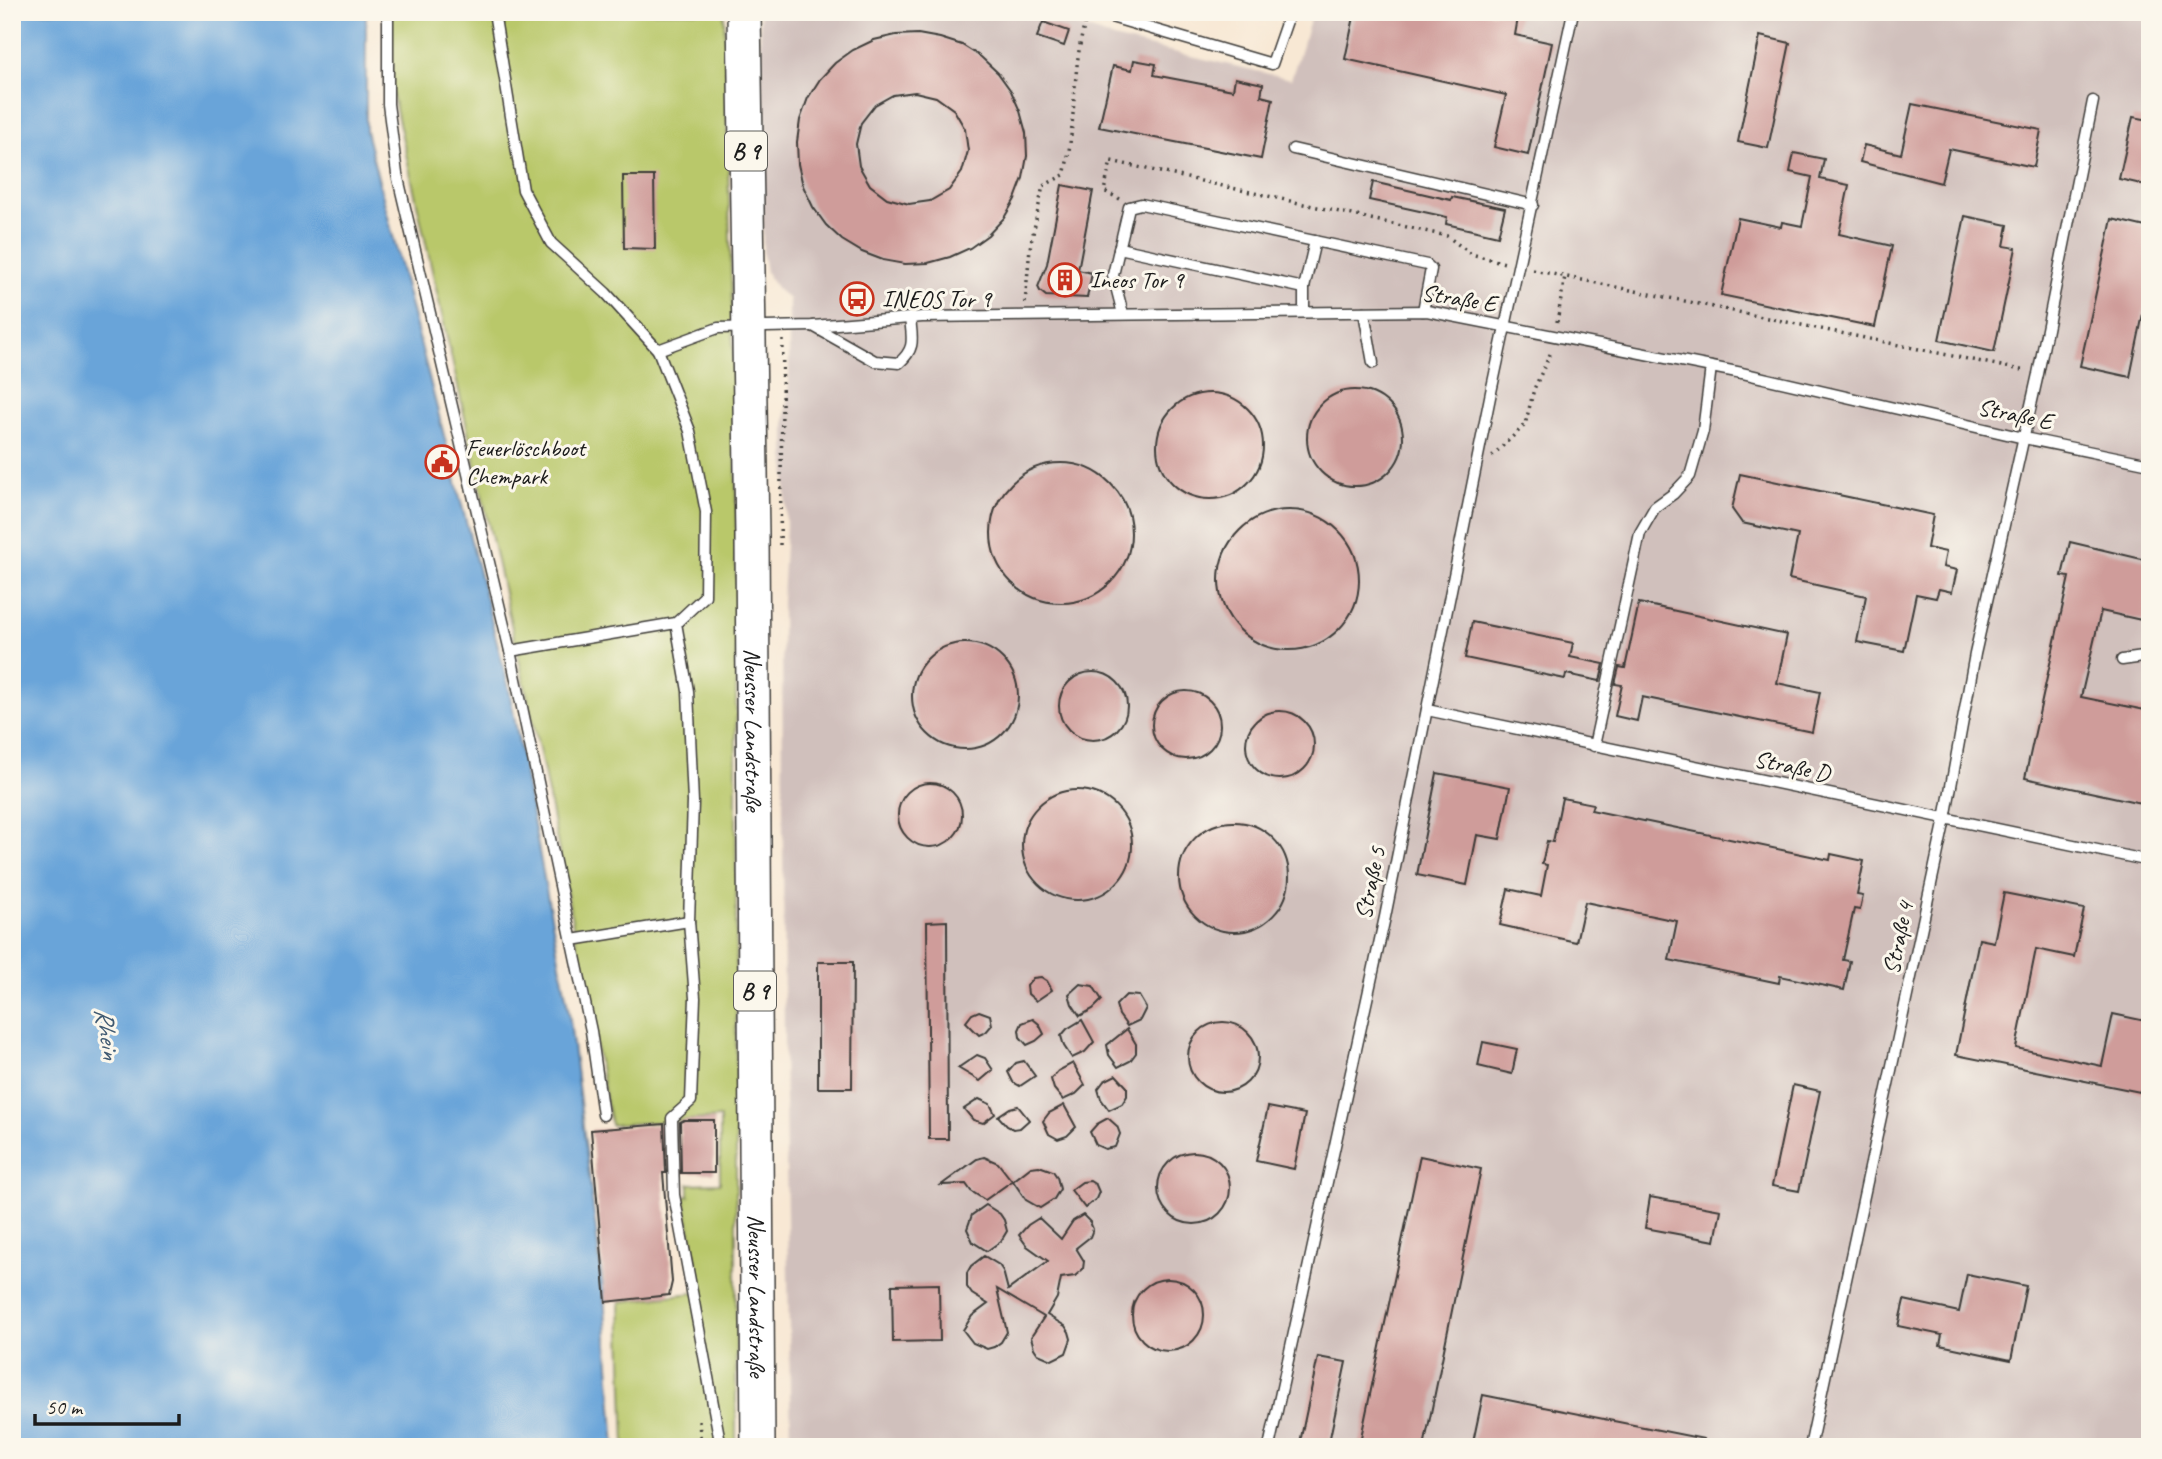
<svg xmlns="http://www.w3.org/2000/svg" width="2162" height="1459" font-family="Caveat,sans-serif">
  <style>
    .industrial { fill: #d0c0bc }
    .green { fill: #b9c86b; stroke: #6a7244; stroke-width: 2 }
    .water { fill: #69a4d9; stroke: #42607a; stroke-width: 2 }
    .building { fill: #cf9c9a; fill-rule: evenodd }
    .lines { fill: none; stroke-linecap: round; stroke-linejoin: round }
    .service-casing { stroke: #3d3b38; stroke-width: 13 }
    .primary-casing { stroke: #3d3b38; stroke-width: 36 }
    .path { stroke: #3d3b38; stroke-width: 3.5; stroke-dasharray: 2 5; stroke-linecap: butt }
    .service { stroke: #fff; stroke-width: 10 }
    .primary { stroke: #fff; stroke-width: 33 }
    .labels { text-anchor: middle; stroke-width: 6; stroke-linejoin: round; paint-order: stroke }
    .shield { fill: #fbf7ec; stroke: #5f5e5a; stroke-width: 2 }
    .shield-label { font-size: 23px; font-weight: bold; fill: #1c1c1c }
    .poi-label { font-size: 24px; fill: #1c1c1c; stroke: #fbf7ec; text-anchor: start }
    .street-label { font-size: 24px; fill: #1c1c1c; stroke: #fbf7ec }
    .water-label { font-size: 26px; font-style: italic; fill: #3f5971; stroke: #fbf7ec }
  </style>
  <rect width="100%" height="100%" fill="#fbf7ec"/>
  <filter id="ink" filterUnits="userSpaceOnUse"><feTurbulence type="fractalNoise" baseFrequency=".0143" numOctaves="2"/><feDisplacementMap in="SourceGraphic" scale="14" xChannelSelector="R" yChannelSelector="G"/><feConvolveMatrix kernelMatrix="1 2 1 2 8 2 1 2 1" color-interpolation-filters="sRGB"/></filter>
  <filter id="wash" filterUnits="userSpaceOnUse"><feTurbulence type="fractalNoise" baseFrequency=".00686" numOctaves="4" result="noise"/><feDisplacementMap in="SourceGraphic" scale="28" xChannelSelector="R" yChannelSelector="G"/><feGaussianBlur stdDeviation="1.57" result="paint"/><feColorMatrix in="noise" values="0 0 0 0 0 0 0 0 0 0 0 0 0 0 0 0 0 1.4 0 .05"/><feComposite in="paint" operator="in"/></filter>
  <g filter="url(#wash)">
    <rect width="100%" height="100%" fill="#f8e8d4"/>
    <polygon class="industrial" points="760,12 1038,12 1117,39 1291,79 1313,12 2150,12 2150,1447 791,1447 784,1044 782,601 786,526 785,420 789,382 789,299 777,289 766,272 763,254"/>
    <polygon class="green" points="385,12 724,12 736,461 736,1447 625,1447 620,1302 702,1292 684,1197 689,1196 689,1184 720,1183 720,1118 611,1125 543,767 387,69"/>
    <polygon class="water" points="12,12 366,12 366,131 509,689 569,1013 604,1295 615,1447 12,1447"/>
    <g id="blocks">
      <g class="building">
        <polygon points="1355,12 1519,12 1515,35 1552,43 1528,155 1494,147 1506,95 1345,59"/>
        <polygon points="1043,22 1069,31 1064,46 1037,37"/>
        <path d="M918 34 940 38 962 45 981 57 998 73 1011 91 1020 111 1026 133 1027 156 1023 178 1015 199 1004 218 988 235 970 248 950 257 928 263 905 264 883 260 862 252 842 240 826 225 813 207 803 186 798 164 797 142 800 120 808 98 820 79 835 63 853 50 874 40 896 35ZM915 92 936 97 954 110 965 129 968 151 962 172 949 190 930 201 909 204 887 198 870 185 859 166 856 144 861 123 875 105 893 95Z"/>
        <polygon points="1760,36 1790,43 1768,148 1738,142"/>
        <polygon points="1134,60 1156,64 1154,75 1233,90 1235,78 1263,84 1261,96 1273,99 1261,159 1099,127 1113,66 1132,70"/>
        <polygon points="1912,104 2041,130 2034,167 1949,149 1941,183 1860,162 1864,145 1901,154"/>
        <polygon points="2133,117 2150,120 2150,186 2119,179"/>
        <polygon points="1794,153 1824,159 1820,179 1849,185 1839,234 1892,246 1875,327 1721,295 1738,218 1781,227 1782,222 1802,226 1812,177 1790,172"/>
        <polygon points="623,176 654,176 655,249 624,248"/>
        <polygon points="1373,182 1451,200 1452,197 1505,208 1498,236 1446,224 1447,217 1369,200"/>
        <polygon points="1062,185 1093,191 1078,270 1092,273 1087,298 1046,296 1040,291 1038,287 1047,264"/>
        <polygon points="1965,216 2008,225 2004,246 2016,248 1994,352 1939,340"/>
        <polygon points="2112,219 2150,228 2150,280 2130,377 2080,366"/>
        <circle cx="1355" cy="438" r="48"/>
        <circle cx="1210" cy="446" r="53"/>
        <circle cx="1061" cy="533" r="70"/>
        <polygon points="1740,474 1933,515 1927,548 1946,552 1943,567 1957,570 1952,592 1939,589 1936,598 1916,594 1904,651 1857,642 1866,596 1789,579 1798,535 1742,523 1732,509"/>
        <circle cx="1289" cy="580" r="70"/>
        <polygon points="2070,542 2150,561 2150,622 2101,611 2081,697 2150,711 2150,805 2025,778 2069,577 2062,576"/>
        <polygon points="1639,603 1787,635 1777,683 1820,692 1812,732 1642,697 1637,721 1615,716 1622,685 1615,684 1619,667 1625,668"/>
        <polygon points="1472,622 1573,643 1570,657 1604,664 1600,681 1566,674 1565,679 1465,658"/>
        <circle cx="965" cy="696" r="53"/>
        <circle cx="1093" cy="706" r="34"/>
        <circle cx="1186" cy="725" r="34"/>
        <circle cx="1280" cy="745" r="34"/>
        <polygon points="1437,773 1510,787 1500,839 1477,835 1467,885 1417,875"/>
        <circle cx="930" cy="815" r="32"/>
        <circle cx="1077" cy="845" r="55"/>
        <polygon points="1562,798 1593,804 1591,810 1830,860 1831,854 1864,861 1857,895 1863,896 1860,910 1854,909 1843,960 1850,961 1844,990 1780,976 1779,983 1669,960 1677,921 1585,902 1576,942 1500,925 1508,889 1541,896 1547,865 1542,864 1547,841 1553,842"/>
        <circle cx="1234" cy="877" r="55"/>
        <polygon points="2004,893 2084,909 2074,957 2036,949 2016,1048 2102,1066 2113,1014 2150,1022 2150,1094 1956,1055 1979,939 1994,942"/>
        <polygon points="947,921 948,1139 929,1139 927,922"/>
        <polygon points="818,962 853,962 852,1088 818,1088"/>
        <polygon points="1041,977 1047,981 1052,990 1036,1001 1028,994 1027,986 1033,978"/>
        <polygon points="1080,984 1093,986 1102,1000 1093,1009 1080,1016 1072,1004 1069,994"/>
        <polygon points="1126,995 1139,996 1146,1008 1140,1020 1127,1026 1119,1015 1116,1005"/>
        <polygon points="979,1011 990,1015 992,1025 986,1032 979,1035 966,1022 972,1014"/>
        <polygon points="1033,1019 1039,1024 1044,1034 1036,1041 1027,1045 1020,1037 1019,1030 1022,1023"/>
        <polygon points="1082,1020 1094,1042 1085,1052 1072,1058 1064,1046 1061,1036 1067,1029"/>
        <circle cx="1223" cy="1057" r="35"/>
        <polygon points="1127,1029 1136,1044 1136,1053 1130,1061 1118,1067 1109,1055 1107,1045"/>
        <polygon points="1483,1042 1517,1049 1512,1074 1478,1066"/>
        <polygon points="977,1055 985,1058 993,1070 980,1081 958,1068"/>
        <polygon points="1024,1061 1035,1076 1020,1086 1013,1082 1008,1072 1016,1063"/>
        <polygon points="1073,1063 1085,1085 1076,1094 1063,1100 1054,1089 1051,1079 1058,1071"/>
        <polygon points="1116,1075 1127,1087 1127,1096 1122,1104 1109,1110 1101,1099 1098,1089 1104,1081"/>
        <polygon points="1793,1085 1820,1091 1799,1191 1772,1186"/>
        <polygon points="979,1099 990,1104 995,1114 983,1123 973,1120 964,1109"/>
        <polygon points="1064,1105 1076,1127 1067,1136 1058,1139 1049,1134 1043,1121 1049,1113"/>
        <polygon points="1018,1106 1029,1120 1020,1128 1013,1129 1007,1126 998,1116 1010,1108"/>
        <polygon points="1268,1107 1305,1114 1294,1169 1256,1161"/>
        <polygon points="1108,1118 1117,1126 1120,1134 1115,1147 1105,1149 1096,1145 1090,1132 1097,1124"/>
        <polygon points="684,1120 714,1120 714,1173 681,1173 680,1122"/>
        <polygon points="664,1124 666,1173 663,1173 672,1282 669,1295 606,1302 591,1130"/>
        <circle cx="1194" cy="1188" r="36"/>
        <polygon points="1420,1156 1481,1169 1424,1447 1359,1447"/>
        <polygon points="984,1157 998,1163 1012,1181 985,1200 971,1191 966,1184 941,1185 977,1159"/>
        <polygon points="1039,1166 1053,1171 1057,1177 1060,1189 1054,1199 1040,1208 1026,1200 1013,1181 1031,1167"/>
        <polygon points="1090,1181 1096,1185 1099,1192 1096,1199 1085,1208 1071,1190 1082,1182"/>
        <polygon points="1650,1197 1721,1210 1715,1241 1645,1228"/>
        <polygon points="986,1205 1000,1214 1004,1220 1007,1231 1001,1241 987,1251 973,1242 967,1229 972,1215"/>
        <polygon points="1083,1215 1090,1222 1093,1229 1090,1237 1076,1248 1084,1261 1083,1269 1075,1276 1061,1278 1057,1298 1047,1315 1065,1326 1069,1332 1071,1339 1066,1353 1052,1360 1038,1354 1034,1348 1031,1337 1044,1317 997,1289 1007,1332 1001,1342 994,1347 987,1349 973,1343 963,1330 972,1316 988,1304 972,1294 967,1287 967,1273 971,1266 984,1256 999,1265 1003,1271 1008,1290 1048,1261 1027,1246 1019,1235 1028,1225 1039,1218 1061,1239 1073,1221"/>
        <polygon points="1967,1274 2026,1286 2011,1360 1940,1345 1942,1335 1898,1326 1904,1300 1959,1312"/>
        <circle cx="1168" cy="1315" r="36"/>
        <polygon points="939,1284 940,1341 893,1342 892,1285"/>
        <polygon points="1318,1357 1346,1362 1328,1447 1299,1447"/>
        <polygon points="1483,1395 1704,1439 1703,1447 1472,1447"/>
      </g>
    </g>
  </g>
  <g filter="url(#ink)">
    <use href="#blocks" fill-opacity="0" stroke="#3d3b38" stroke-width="2"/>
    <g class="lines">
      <defs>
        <g id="service">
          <polyline points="388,12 388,104 397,174 510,651 591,1031 603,1115"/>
          <polyline points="494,12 523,190 551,243 606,293 658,350 718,328 813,326 922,317 1427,311 1742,373 2024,438 2150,464"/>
          <polyline points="1094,12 1272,64 1290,12"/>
          <polyline points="1293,149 1533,205"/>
          <polyline points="1119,248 1304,288 1304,312"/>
          <polyline points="1304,288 1315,241"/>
          <polyline points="1364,312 1373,363"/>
          <polyline points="1123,314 1113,275 1129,207 1141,204 1427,265 1431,269 1423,311"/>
          <path d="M813 326 875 361 899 363C916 348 912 339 910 318"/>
          <polyline points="676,623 688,691 693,802 689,921 695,998 691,1101 672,1118 674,1195 721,1447"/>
          <polyline points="510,651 676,623 705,596 706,512 690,431 658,350"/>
          <polyline points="2122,660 2150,656"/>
          <polyline points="1427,710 2150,861"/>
          <polyline points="1594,746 1640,533 1655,507 1673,494 1690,476 1703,431 1711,367"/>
          <polyline points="572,940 689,921"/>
          <polyline points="1269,1447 1385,917 1491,392 1573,12"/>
          <polyline points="1810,1447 1945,819 1975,654 2038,374 2093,101"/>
        </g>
        <g id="primary">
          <path id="s1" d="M744 12 752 536 758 1447"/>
        </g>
      </defs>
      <use href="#service" class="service-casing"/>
      <use href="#primary" class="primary-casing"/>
      <g class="path">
        <polyline points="1120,199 1104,191 1111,161 1447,236 1471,254 1505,263"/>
        <polyline points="1533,270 2026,371"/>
        <path d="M1025 303 1030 248 1043 186 1064 175C1077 125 1071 72 1085 23"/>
        <polyline points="1557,322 1565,276"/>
        <polyline points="1492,456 1525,425 1534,389 1552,350"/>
        <polyline points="780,545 783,340"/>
        <polyline points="699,1421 701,1447"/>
      </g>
      <use href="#service" class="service"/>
      <use href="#primary" class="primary"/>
    </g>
  </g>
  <defs>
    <symbol id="building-ring" viewBox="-11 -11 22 22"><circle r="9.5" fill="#fbf7ec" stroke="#c8321e" stroke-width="1.5"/><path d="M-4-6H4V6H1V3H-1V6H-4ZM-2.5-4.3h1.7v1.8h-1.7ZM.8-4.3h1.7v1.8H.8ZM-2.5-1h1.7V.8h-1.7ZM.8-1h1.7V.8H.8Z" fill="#c8321e"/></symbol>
    <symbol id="bus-ring" viewBox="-11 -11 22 22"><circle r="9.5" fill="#fbf7ec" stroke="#c8321e" stroke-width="1.5"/><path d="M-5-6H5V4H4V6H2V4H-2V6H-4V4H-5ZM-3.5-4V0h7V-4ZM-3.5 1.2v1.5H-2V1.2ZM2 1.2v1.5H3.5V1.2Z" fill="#c8321e"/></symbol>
    <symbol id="civic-ring" viewBox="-11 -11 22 22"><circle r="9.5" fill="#fbf7ec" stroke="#c8321e" stroke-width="1.5"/><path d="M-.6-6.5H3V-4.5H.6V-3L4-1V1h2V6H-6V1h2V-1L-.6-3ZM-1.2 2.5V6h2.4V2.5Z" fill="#c8321e"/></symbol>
  </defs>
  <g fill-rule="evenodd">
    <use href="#building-ring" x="1046" y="261" width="38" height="38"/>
    <use href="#bus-ring" x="838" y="280" width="38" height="38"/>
    <use href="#civic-ring" x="423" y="443" width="38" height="38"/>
  </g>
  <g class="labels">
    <g class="shield">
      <rect x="725" y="131.5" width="42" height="39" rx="5"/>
      <rect x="734" y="971.5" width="42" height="39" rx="5"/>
    </g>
    <g class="shield-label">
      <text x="746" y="159">B 9</text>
      <text x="755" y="999">B 9</text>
    </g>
    <g class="poi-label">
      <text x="1090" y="288">Ineos Tor 9</text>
      <text x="882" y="307">INEOS Tor 9</text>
      <text x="466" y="456">Feuerlöschboot<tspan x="466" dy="28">Chempark</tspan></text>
    </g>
    <g class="street-label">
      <text transform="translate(1459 298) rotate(9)" y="8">Straße E</text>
      <text transform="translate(2015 414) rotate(12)" y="8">Straße E</text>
      <text dy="8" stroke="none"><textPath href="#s1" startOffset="718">Neusser Landstraße</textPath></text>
      <text transform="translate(1792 766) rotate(12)" y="8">Straße D</text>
      <text transform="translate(1370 883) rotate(-78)" y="8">Straße 5</text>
      <text transform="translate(1898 938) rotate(-78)" y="8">Straße 4</text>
      <text dy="8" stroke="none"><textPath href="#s1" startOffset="1284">Neusser Landstraße</textPath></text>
    </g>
    <g class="water-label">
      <text transform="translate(108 1033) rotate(81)" y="9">Rhein</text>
    </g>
  </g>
  <rect width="2162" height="1459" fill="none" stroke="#fbf7ec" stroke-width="42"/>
  <path d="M35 1414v10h144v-10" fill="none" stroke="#1c1c1c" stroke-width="3.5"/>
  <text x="46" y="1414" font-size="21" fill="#1c1c1c" stroke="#fbf7ec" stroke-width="5" paint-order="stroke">50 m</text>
</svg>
